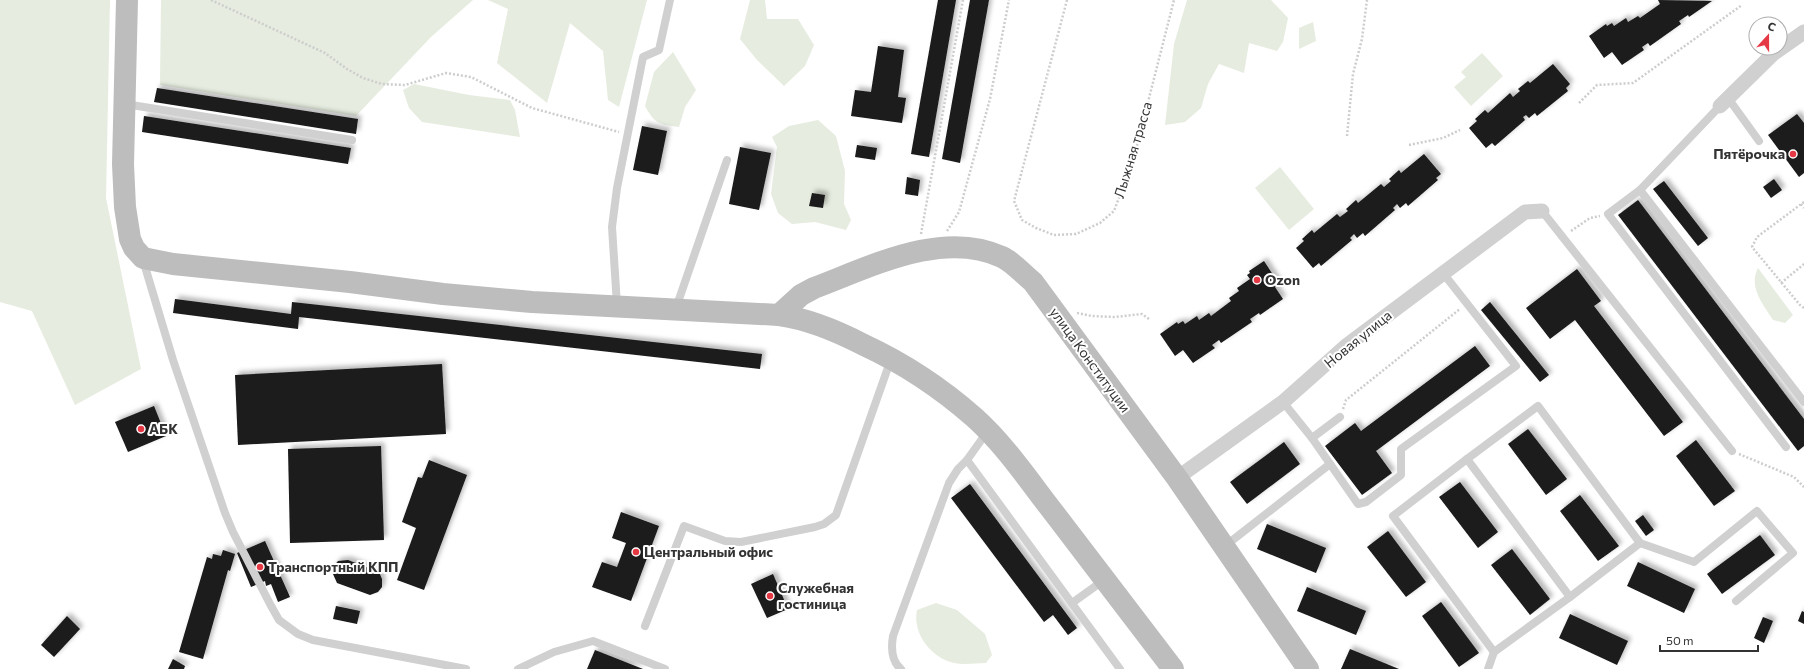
<svg xmlns="http://www.w3.org/2000/svg" width="1804" height="669" font-family="Commissioner,sans-serif">
  <style>
    .green { fill: #e6ecdf }
    .building { fill: #1a1a1a; filter: url(#shadow) }
    .lines { fill: none; stroke-linecap: round; stroke-linejoin: round }
    .path { stroke: #cdcdcd; stroke-width: 2.5; stroke-dasharray: 2 2; stroke-linecap: butt }
    .lane { stroke: #d0d0d0; stroke-width: 8 }
    .street { stroke: #d0d0d0; stroke-width: 15 }
    .secondary { stroke: #bdbdbd; stroke-width: 22 }
    .poi-dot { fill: #e63946; stroke: #fff; stroke-width: 1.5 }
    .labels { text-anchor: middle; stroke-width: 4; stroke-linejoin: round; paint-order: stroke }
    .street-label { font-size: 14px; fill: #333; stroke: #fff }
    .poi-label { font-size: 14px; font-weight: bold; fill: #333; stroke: #fff; text-anchor: start }
  </style>
  <defs>
    <filter id="shadow"><feDropShadow dx="3.5" dy="-3.5" stdDeviation="2" flood-color="#0004"/></filter>
  </defs>
  <rect width="100%" height="100%" fill="#fff"/>
  <g class="green">
    <polygon points="0,0 110,0 106,198 141,369 75,405 32,311 0,302"/>
    <polygon points="161,0 473,0 431,37 356,116 160,85"/>
    <polygon points="488,0 647,0 619,107 608,100 603,51 570,23 547,103 497,63 508,9"/>
    <polygon points="750,0 765,0 767,19 798,19 814,45 805,66 784,86 757,60 740,39"/>
    <polygon points="1187,0 1271,0 1288,18 1283,42 1277,51 1249,43 1244,73 1219,64 1208,84 1201,108 1185,122 1165,125 1174,44"/>
    <polygon points="1313,22 1316,41 1299,49 1299,28"/>
    <path d="M673 52 696 90 685 107 679 127C658 124 655 124 645 106L654 72Z"/>
    <polygon points="1482,53 1503,76 1471,106 1454,87 1466,77 1461,72"/>
    <polygon points="414,84 469,95 510,100 515,110 520,137 422,122 409,108 403,90"/>
    <polygon points="818,120 836,136 845,171 844,204 851,220 846,230 815,222 792,224 778,213 771,194 777,147 772,137 789,126"/>
    <polygon points="1280,167 1314,209 1289,230 1255,188"/>
    <path d="M1758 268 1793 315 1785 323 1773 320C1763 304 1748 287 1758 268Z"/>
    <path d="M936 603 957 610 985 634 992 655 986 663C976 663 964 665 954 663 931 658 912 633 917 610Z"/>
  </g>
  <g class="building">
    <polygon points="938,0 956,0 929,157 911,154"/>
    <polygon points="970,0 989,0 960,163 942,159"/>
    <polygon points="1658,0 1712,1 1689,17 1688,15 1679,21 1681,24 1650,46 1648,43 1642,47 1644,50 1622,65 1612,52 1604,58 1589,36 1606,24 1607,26 1612,23 1614,26 1626,18 1628,22 1638,16 1640,18 1660,4"/>
    <polygon points="878,46 904,50 898,97 906,98 902,123 851,116 855,90 871,92"/>
    <polygon points="1553,64 1570,84 1566,88 1568,91 1537,116 1535,113 1529,118 1526,115 1523,117 1525,120 1495,146 1492,143 1486,148 1469,128 1477,121 1475,119 1485,110 1488,113 1510,93 1513,97 1520,91 1518,89 1528,81 1530,83"/>
    <polygon points="157,88 358,119 356,134 154,102"/>
    <polygon points="1797,114 1804,123 1804,173 1799,177 1768,135"/>
    <polygon points="144,116 351,148 348,164 142,132"/>
    <polygon points="642,126 667,131 658,175 633,170"/>
    <polygon points="857,145 877,148 875,160 855,157"/>
    <polygon points="740,147 771,153 759,210 729,204"/>
    <polygon points="1424,154 1441,174 1436,178 1438,180 1408,206 1406,203 1400,208 1397,204 1393,208 1395,210 1365,236 1363,233 1357,238 1354,234 1350,238 1352,240 1321,266 1319,263 1313,268 1296,248 1304,241 1302,239 1312,230 1314,233 1337,214 1340,217 1348,211 1346,209 1356,200 1358,203 1381,184 1384,187 1391,181 1389,179 1399,170 1401,173"/>
    <polygon points="907,177 920,180 918,196 905,194"/>
    <polygon points="1774,179 1782,190 1771,198 1763,187"/>
    <polygon points="1664,181 1708,238 1698,246 1653,189"/>
    <polygon points="812,193 825,195 823,208 809,206"/>
    <polygon points="1638,200 1804,419 1804,446 1798,451 1618,215"/>
    <polygon points="1264,261 1279,284 1275,287 1283,299 1260,315 1259,313 1250,319 1252,322 1221,343 1219,340 1212,345 1215,348 1193,363 1183,350 1175,356 1160,334 1177,322 1178,324 1183,321 1185,324 1197,316 1199,320 1209,313 1211,316 1231,301 1229,298 1239,291 1237,288 1250,279 1247,275 1250,273 1249,271"/>
    <polygon points="1577,269 1601,301 1594,306 1683,422 1664,436 1575,320 1550,339 1526,308"/>
    <polygon points="175,299 291,314 292,302 762,354 760,369 299,317 298,329 173,313"/>
    <polygon points="1490,302 1549,375 1540,382 1481,310"/>
    <polygon points="1475,346 1490,366 1376,451 1392,473 1362,495 1325,446 1355,423 1361,431"/>
    <polygon points="442,364 446,434 238,445 235,375"/>
    <polygon points="154,406 166,436 128,452 115,422"/>
    <polygon points="1528,429 1567,479 1546,495 1508,444"/>
    <polygon points="1696,440 1735,491 1714,506 1676,456"/>
    <polygon points="1284,442 1300,464 1247,504 1230,482"/>
    <polygon points="381,446 384,540 290,543 288,449"/>
    <polygon points="429,460 467,475 424,590 397,580 416,528 402,522 418,477 422,478"/>
    <polygon points="1460,482 1498,532 1478,548 1439,497"/>
    <polygon points="970,484 1077,628 1068,635 1053,615 1044,622 951,498"/>
    <polygon points="1580,495 1619,546 1598,561 1560,511"/>
    <polygon points="621,512 659,526 631,601 592,587 602,562 617,567 626,543 612,538"/>
    <polygon points="1643,515 1654,530 1646,536 1635,521"/>
    <polygon points="1267,524 1326,548 1316,573 1257,549"/>
    <polygon points="1388,531 1426,582 1406,597 1367,547"/>
    <polygon points="1760,535 1775,555 1722,594 1707,574"/>
    <polygon points="265,541 290,597 278,602 271,584 266,586 265,581 251,587 237,553"/>
    <polygon points="1512,549 1550,599 1530,615 1491,565"/>
    <polygon points="223,550 235,554 230,571 228,570 203,659 179,652 207,557 212,559 213,554 221,556"/>
    <polygon points="348,560 379,572 382,579 382,587 378,592 370,595 337,583 333,574 333,567 338,561"/>
    <polygon points="1638,562 1695,589 1684,613 1627,586"/>
    <polygon points="773,574 788,609 767,618 751,584"/>
    <polygon points="1307,587 1366,611 1356,635 1297,611"/>
    <polygon points="1441,602 1479,653 1459,667 1422,616"/>
    <polygon points="336,606 360,611 357,624 333,619"/>
    <polygon points="1802,611 1804,612 1804,624 1798,621"/>
    <polygon points="1570,614 1628,641 1617,665 1559,638"/>
    <polygon points="67,616 80,629 54,657 41,645"/>
    <polygon points="1763,617 1773,621 1764,643 1754,638"/>
    <polygon points="1350,649 1399,669 1341,669"/>
    <polygon points="595,650 643,669 587,669"/>
    <polygon points="173,659 185,666 184,669 168,669"/>
  </g>
  <g class="lines">
    <g class="path">
      <polyline points="211,0 325,53 347,69 363,78 382,84 405,85 446,73 471,77 532,108 619,132"/>
      <polyline points="1067,0 1014,201 1022,220 1036,228 1054,235 1076,234 1100,223 1114,211 1133,161 1174,0"/>
      <polyline points="1579,103 1597,85 1633,83 1742,5"/>
      <polyline points="1347,136 1353,74 1362,39 1367,0"/>
      <polyline points="1409,145 1443,138 1460,130"/>
      <polyline points="1804,202 1757,237 1752,247 1800,305 1804,308"/>
      <polyline points="1801,204 1804,208"/>
      <polyline points="947,231 959,212 990,99 1009,0"/>
      <polyline points="1571,231 1590,218 1600,216"/>
      <polyline points="921,234 963,0"/>
      <polyline points="1781,283 1804,264"/>
      <polyline points="1077,313 1092,316 1115,317 1142,314 1149,319"/>
      <polyline points="1343,409 1346,400 1460,309"/>
      <polyline points="1739,454 1794,477 1804,487"/>
    </g>
    <g class="lane">
      <polyline points="1728,98 1759,141"/>
      <polyline points="125,104 352,140"/>
      <polyline points="1720,106 1640,190 1608,214 1786,447"/>
      <polyline points="1640,190 1804,402"/>
      <polyline points="1542,211 1732,451"/>
      <polyline points="143,260 173,360 225,513 233,532 270,604 279,620 298,634 313,640 466,669"/>
      <polyline points="617,305 612,227 617,188 643,57 659,50 670,0"/>
      <polyline points="676,308 727,160"/>
      <polyline points="1283,402 1312,438 1358,504 1366,502 1401,475 1401,449 1516,366 1443,273"/>
      <polyline points="1312,438 1340,417"/>
      <polygon points="1467,459 1570,597 1494,652 1393,516"/>
      <polyline points="1467,459 1538,406 1640,543 1570,597"/>
      <polyline points="967,460 1120,669"/>
      <polyline points="1640,543 1694,562 1757,511 1793,553 1736,601"/>
      <polyline points="1225,546 1330,464"/>
      <polyline points="1072,603 1104,580"/>
      <polyline points="645,626 684,526 725,541 741,542 815,527 824,524 836,515 891,359"/>
      <polyline points="518,669 554,652 593,641 665,669"/>
      <path d="M901 669C891 661 891 648 893 636L949 483 958 469 967 460 987 432"/>
      <polyline points="1488,669 1494,652"/>
    </g>
    <g class="street">
      <polyline points="1720,106 1774,53 1804,32"/>
      <polyline points="1177,478 1283,402 1346,346 1525,212 1542,211"/>
    </g>
    <g class="secondary">
      <path d="M127 0 123 164 125 207 130 239 134 248 143 258 173 264 350 282 443 294 532 302 779 315C809 319 837 331 864 345 905 364 941 388 975 418 1005 445 1029 481 1054 513 1094 565 1133 617 1173 669"/>
      <path d="M779 315 801 295 814 288C870 267 943 229 1002 257 1013 262 1023 274 1033 282L1177 478 1308 669"/>
    </g>
  </g>
  <g class="poi-dot">
    <circle cx="1793" cy="154" r="4"/>
    <circle cx="1257" cy="280" r="4"/>
    <circle cx="141" cy="429" r="4"/>
    <circle cx="636" cy="552" r="4"/>
    <circle cx="260" cy="567" r="4"/>
    <circle cx="770" cy="596" r="4"/>
  </g>
  <g class="labels">
    <g class="street-label">
      <text transform="translate(1133 150) rotate(-73)" y="5">Лыжная трасса</text>
      <text transform="translate(1358 339) rotate(-39)" y="5">Новая улица</text>
      <text transform="translate(1090 360) rotate(54)" y="5">улица Конституции</text>
    </g>
    <g class="poi-label">
      <text x="1785" y="159" text-anchor="end">Пятёрочка</text>
      <text x="1265" y="285">Ozon</text>
      <text x="149" y="434">АБК</text>
      <text x="644" y="557">Центральный офис</text>
      <text x="268" y="572">Транспортный КПП</text>
      <text x="778" y="593">Служебная<tspan x="778" dy="16">гостиница</tspan></text>
    </g>
  </g>
  <g transform="translate(1768 36) rotate(21)"><circle r="19" fill="#ffffff" stroke="#adadad"/>
  <path d="M0-3L7 15L0 10L-7 15Z" fill="#e63946"/>
  <text y="-6" font-size="11" font-weight="bold" text-anchor="middle" fill="#333333">С</text>
  </g>
  <path d="M1660 645v6h98v-6" fill="none" stroke="#333333" stroke-width="2"/>
  <text x="1666" y="645" font-size="12" fill="#333333" stroke="#ffffff" stroke-width="3" paint-order="stroke">50 m</text>
</svg>
